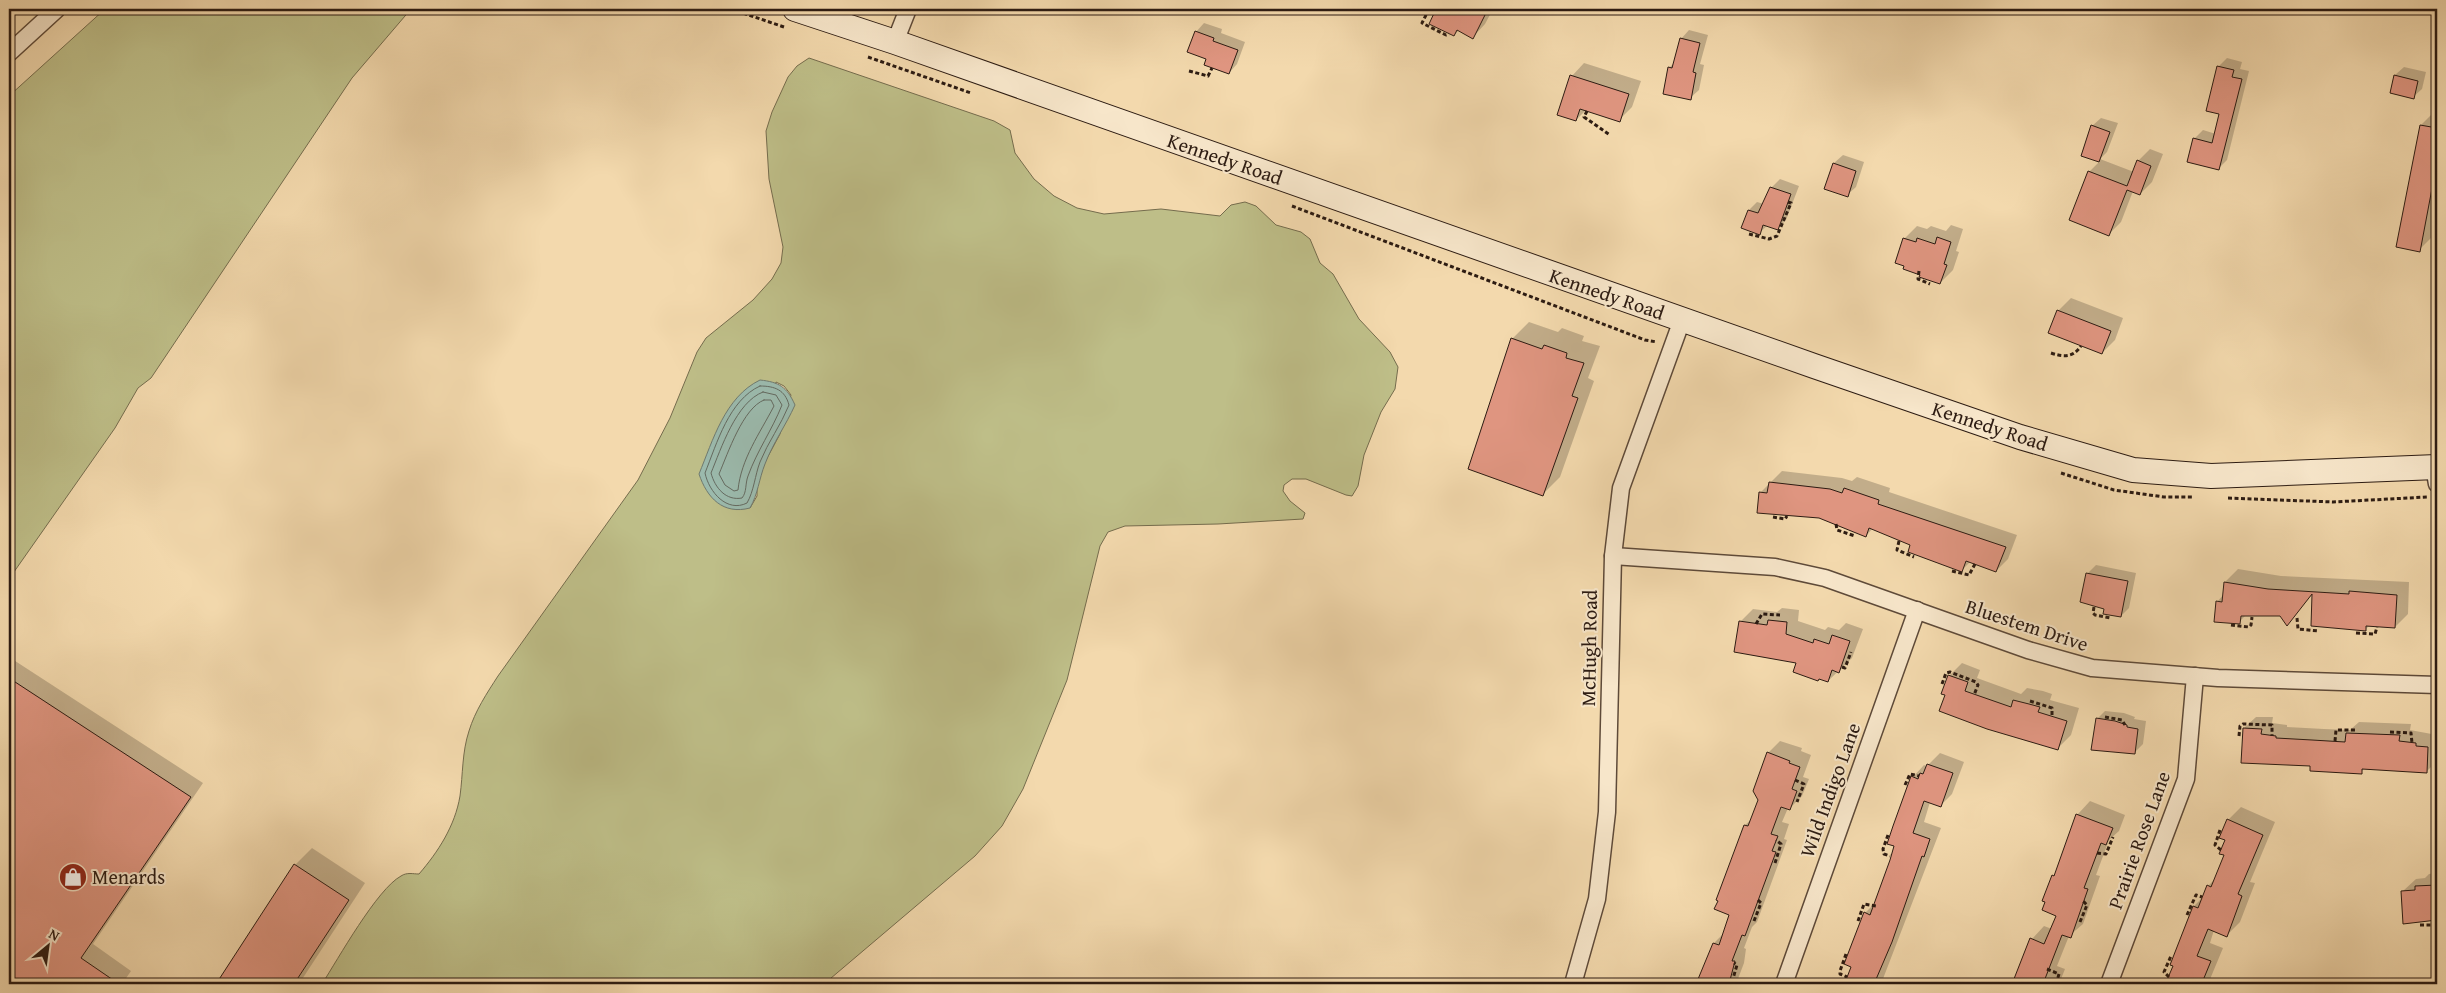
<svg xmlns="http://www.w3.org/2000/svg" width="2446" height="993" font-family="'Gentium Book Plus',serif">
  <style>
    .green { fill: #bebe88; stroke: #756c4d; fill-rule: evenodd }
    .water { fill: #9bbaad; stroke: #6f7a6f }
    .shadow { fill: #0003 }
    .lines { fill: none; stroke-linecap: round; stroke-linejoin: round }
    .shore { stroke: #646a60; stroke-width: 1 }
    .building { fill: #df9580; stroke: #2c1b12 }
    .minor-casing { stroke: #5e4a39; stroke-width: 19 }
    .secondary-casing { stroke: #2c1b12; stroke-width: 26 }
    .path { stroke: #2c1b12; stroke-width: 3; stroke-dasharray: 4 2.5; stroke-linecap: butt }
    .minor { stroke: #f7e6ca; stroke-width: 16 }
    .secondary { stroke: #f7e6ca; stroke-width: 24 }
    .labels { text-anchor: middle; stroke-width: 4; stroke-linejoin: round; paint-order: stroke }
    .street-label { font-size: 20px; fill: #2c1b12; stroke: #f7e6ca }
    .poi-label { font-size: 20px; fill: #2c1b12; stroke: #f7e6ca; text-anchor: start }
  </style>
  <rect width="100%" height="100%" fill="#f3d9ad"/>
  <filter id="stains"><feTurbulence type="fractalNoise" baseFrequency=".004" numOctaves="4"/><feColorMatrix values="0 0 0 0 .2 0 0 0 0 .09 0 0 0 0 .02 0 0 0 .5 -.17"/></filter>
  <radialGradient id="worn" r=".72"><stop offset=".6" stop-color="#630" stop-opacity="0"/><stop offset="1" stop-color="#630" stop-opacity=".3"/></radialGradient>
  <g class="green">
    <polygon points="105,9 411,9 352,78 151,378 138,388 115,428 9,579 9,96"/>
    <path d="M809 58 994 121 1010 130 1015 153 1034 179 1054 196 1077 208 1104 214 1161 209 1220 216 1231 205 1245 202 1256 206 1276 225 1301 232 1310 239 1320 263 1333 274 1359 319 1390 352 1398 367 1395 389 1381 412 1364 455 1358 486 1352 496 1346 495 1306 479H1292L1284 485 1283 491 1290 501 1305 513 1303 519 1218 524 1125 526 1108 532 1100 546 1067 680 1023 789 1002 826 975 856 824 984H322C338 959 377 889 401 876 407 872 413 874 419 874 438 852 455 826 460 796 463 774 462 752 469 731 475 711 487 693 498 676L638 480 670 418 697 352 706 338 753 300 772 279 781 263 783 247 769 179 766 131 772 112 788 77 797 66ZM776 382 784 386 791 395 780 434 765 462 757 484V496L750 508Z"/>
  </g>
  <path class="water" d="M760 380C779 382 787 387 795 405 786 425 773 443 765 464 759 479 758 494 750 508 723 515 707 498 699 474 713 440 725 397 760 380Z"/>
  <g class="shadow">
    <polygon points="1438,9 1493,9 1485,24 1473,37 1459,30 1454,35 1431,23"/>
    <polygon points="1204,23 1222,29 1221,33 1245,42 1237,64 1229,73 1208,58 1196,32"/>
    <polygon points="1689,30 1708,35 1700,64 1704,65 1699,90 1690,98 1669,68 1675,62 1681,39"/>
    <polygon points="2227,58 2242,62 2240,69 2249,71 2227,160 2219,168 2194,139 2203,130 2216,134 2221,114 2218,67"/>
    <polygon points="1584,63 1641,81 1632,107 1619,120 1587,109 1576,120 1572,76"/>
    <polygon points="2404,67 2426,72 2422,89 2413,97 2395,75"/>
    <polygon points="2434,112 2437,113 2437,211 2432,237 2419,250 2397,246 2421,125"/>
    <polygon points="2101,118 2118,123 2107,152 2100,159 2134,172 2138,161 2150,149 2163,154 2152,182 2140,194 2133,191 2121,222 2109,234 2089,172 2100,161 2082,155 2092,126"/>
    <polygon points="1843,155 1864,162 1856,187 1847,195 1834,163"/>
    <polygon points="1780,179 1799,186 1786,220 1777,229 1768,225 1759,233 1743,227 1749,210 1757,202 1764,204 1771,188"/>
    <polygon points="1951,225 1963,229 1956,251 1959,252 1953,270 1940,283 1904,239 1917,226 1927,229 1931,226 1946,231"/>
    <polygon points="2071,298 2123,318 2115,340 2102,353 2058,311"/>
    <polygon points="1529,322 1558,332 1562,328 1584,336 1582,341 1600,346 1588,378 1594,381 1560,477 1543,494 1512,339"/>
    <polygon points="1782,471 1842,478 1852,481 1857,477 1890,488 1889,492 2017,535 2008,559 1996,571 1971,561 1962,570 1912,544 1873,528 1866,536 1820,517 1758,512 1760,493"/>
    <polygon points="2096,565 2136,573 2129,608 2121,616 2106,608 2087,574"/>
    <polygon points="2238,569 2281,576 2409,582 2408,614 2395,627 2370,625 2365,630 2313,594 2287,624 2280,614 2246,615 2239,622 2217,602 2224,594 2225,582"/>
    <polygon points="1782,608 1799,610 1798,621 1825,630 1828,627 1839,630 1846,623 1863,629 1852,658 1828,681 1797,662 1740,622 1753,609 1777,612"/>
    <polygon points="9,657 203,783 93,944 131,971 122,984 9,984"/>
    <polygon points="1962,663 1980,670 1977,678 2021,694 2027,688 2043,691 2052,694 2050,700 2079,708 2071,735 2058,748 1946,694 1949,676"/>
    <polygon points="2105,711 2124,713 2135,717 2134,719 2146,721 2143,744 2134,753 2097,719"/>
    <polygon points="2256,717 2273,717 2272,723 2287,725 2287,727 2324,729 2350,730 2359,722 2411,724 2410,730 2437,735 2437,761 2427,771 2365,768 2361,772 2312,765 2244,728"/>
    <polygon points="1780,741 1802,748 1801,751 1811,755 1803,777 1809,779 1802,796 1790,808 1788,808 1782,822 1789,824 1784,839 1787,840 1757,922 1752,927 1744,948 1746,949 1744,963 1736,984 1698,984 1714,943 1724,933 1731,914 1717,900 1745,825 1753,818 1759,800 1768,753"/>
    <polygon points="1940,753 1964,762 1952,794 1940,806 1930,802 1924,822 1941,828 1881,984 1849,984 1865,913 1877,901 1891,861 1913,777 1924,765 1927,766"/>
    <polygon points="2090,801 2125,815 2119,831 2109,840 2096,875 2100,876 2083,924 2069,936 2057,966 2065,969 2059,984 2014,984 2032,939 2044,926 2052,929 2057,915 2053,876 2057,872 2078,814"/>
    <polygon points="2241,807 2275,822 2250,882 2255,883 2240,922 2227,935 2214,930 2210,943 2223,948 2208,984 2167,984 2175,966 2172,964 2194,906 2203,897 2208,886 2217,877 2226,854 2228,820"/>
    <polygon points="312,848 365,883 299,984 217,984 295,865"/>
    <polygon points="2437,873 2437,919 2404,922 2403,891 2416,879 2425,878 2429,874"/>
  </g>
  <g class="lines">
    <g class="shore">
      <path d="M760 386C775 386 785 390 789 405 781 425 768 442 760 462 755 475 754 491 747 503 727 513 709 492 705 473 717 443 729 400 760 386Z"/>
      <path d="M763 392 776 395 782 405C772 430 757 451 748 476 745 484 747 492 742 498 726 501 715 488 711 473 721 449 736 402 763 392Z"/>
      <path d="M764 400H771L774 406C760 433 741 459 738 490L734 491 725 485 719 474C728 453 743 408 764 400Z"/>
    </g>
  </g>
  <g class="building">
    <polygon points="1436,9 1477,9 1486,13 1473,39 1457,30 1454,36 1429,24"/>
    <polygon points="1195,31 1214,38 1213,41 1238,50 1229,74 1204,65 1206,59 1187,52"/>
    <polygon points="1680,38 1700,43 1693,72 1696,73 1691,100 1663,94 1668,67 1672,68"/>
    <polygon points="2217,66 2234,70 2232,77 2242,79 2219,170 2187,162 2193,138 2212,143 2219,114 2206,111"/>
    <polygon points="1570,75 1629,94 1620,122 1580,109 1576,121 1557,115"/>
    <polygon points="2394,75 2418,81 2414,99 2390,93"/>
    <polygon points="2091,125 2110,132 2099,162 2081,156"/>
    <polygon points="2420,125 2437,128 2437,162 2420,252 2396,247"/>
    <polygon points="2137,160 2151,166 2140,195 2127,190 2109,236 2069,220 2088,171 2127,186"/>
    <polygon points="1833,163 1856,171 1848,197 1824,189"/>
    <polygon points="1770,187 1791,194 1778,230 1763,225 1760,235 1741,228 1748,210 1758,213"/>
    <polygon points="1937,237 1951,242 1944,264 1947,265 1940,284 1919,277 1920,275 1903,269 1904,266 1895,263 1903,238 1916,242 1917,238 1935,244"/>
    <polygon points="2057,310 2111,331 2102,354 2048,333"/>
    <polygon points="1511,338 1542,349 1544,345 1567,353 1566,358 1584,363 1572,396 1578,398 1543,496 1468,469"/>
    <polygon points="1769,482 1830,489 1842,493 1844,488 1879,500 1878,504 2006,547 1996,572 1966,561 1962,572 1908,552 1910,545 1869,528 1866,537 1819,518 1757,513 1759,492 1767,493"/>
    <polygon points="2086,573 2128,581 2121,617 2103,614 2104,609 2080,602"/>
    <polygon points="2224,582 2268,589 2349,594 2349,591 2397,595 2395,628 2366,626 2366,631 2311,626 2312,594 2287,626 2280,616 2241,616 2240,624 2214,622 2216,601 2222,602"/>
    <polygon points="1768,620 1787,622 1786,634 1813,643 1814,639 1829,644 1832,635 1850,641 1839,673 1832,670 1828,682 1819,679 1818,681 1793,672 1796,663 1734,652 1739,621 1767,625"/>
    <polygon points="1948,675 1968,682 1965,691 2011,707 2013,700 2029,704 2040,707 2038,712 2067,721 2058,750 1987,729 1939,711 1945,695 1941,694"/>
    <polygon points="9,678 191,797 81,958 119,984 9,984"/>
    <polygon points="2096,718 2115,721 2127,725 2127,727 2138,729 2135,754 2091,750"/>
    <polygon points="2243,728 2262,729 2261,734 2276,736 2276,738 2312,740 2345,742 2346,733 2400,735 2399,741 2416,743 2416,746 2428,747 2427,773 2362,769 2362,774 2310,771 2310,766 2241,763"/>
    <polygon points="1767,752 1790,761 1789,763 1800,767 1792,789 1797,791 1790,810 1781,807 1771,834 1778,836 1772,851 1776,852 1745,936 1742,935 1732,961 1735,961 1729,984 1696,984 1713,943 1719,945 1729,915 1714,909 1718,901 1716,900 1744,825 1748,826 1758,800 1753,791"/>
    <polygon points="1927,764 1953,773 1941,807 1924,801 1913,833 1930,839 1924,857 1922,856 1892,942 1874,984 1847,984 1849,981 1846,980 1851,967 1844,964 1864,912 1870,915 1890,860 1894,846 1887,844 1893,826 1911,776 1918,779 1920,773 1923,774"/>
    <polygon points="2076,814 2113,828 2106,845 2101,843 2084,888 2088,889 2071,938 2062,935 2043,984 2012,984 2030,938 2044,944 2056,916 2042,910 2045,902 2042,901 2052,875 2054,876"/>
    <polygon points="2227,819 2263,835 2238,894 2242,896 2227,937 2208,929 2197,956 2211,961 2204,978 2200,984 2177,984 2167,980 2173,966 2170,965 2193,906 2198,908 2207,885 2211,887 2224,855 2219,854 2225,840 2219,838"/>
    <polygon points="294,864 349,900 294,984 216,984"/>
    <polygon points="2437,885 2437,920 2403,924 2401,891 2415,890 2415,886"/>
  </g>
  <g class="lines">
    <defs>
      <g id="minor">
        <polyline points="895,42 908,9"/>
        <polyline points="9,53 57,9"/>
        <polyline points="2434,467 2437,484"/>
        <polyline points="1613,556 1775,567 1825,578 2028,650 2092,668 2218,678 2437,685"/>
        <polyline points="1573,984 1597,899 1607,812 1613,556 1621,488 1682,320"/>
        <polyline points="1784,984 1917,610"/>
        <polyline points="2109,984 2186,779 2195,676"/>
      </g>
      <polyline id="secondary" points="795,9 895,42 1814,366 2020,437 2133,470 2211,476 2437,467"/>
    </defs>
    <use href="#minor" class="minor-casing"/>
    <use href="#secondary" class="secondary-casing"/>
    <g class="path">
      <polyline points="731,9 784,27"/>
      <polyline points="1429,9 1422,23 1446,35 1449,34"/>
      <polyline points="868,57 971,93"/>
      <polyline points="1189,71 1208,76 1212,68"/>
      <polyline points="1587,111 1584,117 1610,135"/>
      <polyline points="1292,206 1645,340 1657,342"/>
      <polyline points="1749,234 1769,239 1777,236 1791,203 1788,202"/>
      <polyline points="1919,271 1918,279 1930,284"/>
      <path d="M2051 353C2063 357 2073 358 2081 346"/>
      <polyline points="2061,473 2114,490 2164,497 2194,497"/>
      <polyline points="2228,498 2333,502 2427,497"/>
      <polyline points="1773,517 1785,519 1787,516"/>
      <polyline points="1836,524 1837,530 1855,536"/>
      <polyline points="1899,541 1897,550 1914,557"/>
      <polyline points="1952,571 1969,575 1975,564"/>
      <polyline points="2094,607 2093,613 2095,615 2111,618"/>
      <polyline points="2297,618 2298,629 2319,631"/>
      <polyline points="1756,624 1762,614 1780,615"/>
      <polyline points="2231,625 2249,627 2251,625 2252,617"/>
      <polyline points="2356,633 2375,634 2377,627"/>
      <polyline points="1842,667 1845,668 1851,652"/>
      <polyline points="1942,684 1946,673 1950,672 1976,682 1978,685 1974,695"/>
      <polyline points="2030,701 2052,708 2052,717"/>
      <polyline points="2105,717 2122,720 2125,725"/>
      <polyline points="2390,732 2411,733 2412,743"/>
      <polyline points="2239,736 2240,726 2243,724 2272,725 2272,736"/>
      <polyline points="2335,741 2336,730 2355,730"/>
      <polyline points="1795,780 1804,784 1797,802"/>
      <polyline points="1905,785 1910,774 1919,776"/>
      <polyline points="2220,830 2215,845 2221,850"/>
      <polyline points="1888,835 1883,849 1884,854 1890,856"/>
      <polyline points="2097,853 2106,854 2113,837"/>
      <polyline points="1775,863 1781,844 1776,840"/>
      <polyline points="2187,915 2196,895 2202,897"/>
      <polyline points="1754,921 1761,903 1757,899"/>
      <polyline points="1858,921 1864,904 1876,906"/>
      <polyline points="2080,922 2087,905 2083,901"/>
      <polyline points="2420,925 2437,925"/>
      <polyline points="1846,954 1840,971 1840,974 1847,977"/>
      <polyline points="2047,969 2059,974 2056,984"/>
      <polyline points="2169,977 2164,972 2171,956"/>
      <polyline points="1732,982 1737,965 1734,963"/>
    </g>
    <use href="#minor" class="minor"/>
    <use href="#secondary" class="secondary"/>
  </g>
  <defs>
    <symbol id="shop-disc" viewBox="-11 -11 22 22"><circle r="9.5" fill="#8f2418" stroke="#f7e6ca"/><path d="M-5-2.5h2.3a2.7 3.5 0 0 1 5.4 0H5L5.5 6h-11ZM-1.5-2.5h3a1.5 2.3 0 0 0-3 0Z" fill="#fff"/></symbol>
  </defs>
  <g fill-rule="evenodd">
    <use href="#shop-disc" x="57" y="861" width="32" height="32"/>
  </g>
  <g class="labels">
    <g class="street-label">
      <text transform="translate(1225 159) rotate(19)" y="7">Kennedy Road</text>
      <text transform="translate(1607 294) rotate(19)" y="7">Kennedy Road</text>
      <text transform="translate(1990 426) rotate(18)" y="7">Kennedy Road</text>
      <text transform="translate(2027 625) rotate(18)" y="7">Bluestem Drive</text>
      <text transform="translate(1589 648) rotate(-89)" y="7">McHugh Road</text>
      <text transform="translate(1830 790) rotate(-70)" y="7">Wild Indigo Lane</text>
      <text transform="translate(2139 840) rotate(-70)" y="7">Prairie Rose Lane</text>
    </g>
    <g class="poi-label">
      <text x="92" y="884">Menards</text>
    </g>
  </g>
  <rect width="2446" height="993" fill="none" stroke="#f3d9ad" stroke-width="30"/>
  <rect x="10" y="10" width="2426" height="973" fill="none" stroke="#2c1b12" stroke-width="2.5"/>
  <rect x="15" y="15" width="2416" height="963" fill="none" stroke="#2c1b12"/>
  <g transform="translate(48 946) rotate(29)" stroke="#f7e6ca" stroke-width="4" paint-order="stroke">
  <path d="M0-4L9 19L0 12L-9 19Z" fill="#2c1b12"/>
  <text y="-8" font-size="14" font-weight="bold" text-anchor="middle" fill="#2c1b12">N</text>
  </g>
  <rect width="100%" height="100%" filter="url(#stains)"/>
  <rect width="100%" height="100%" fill="url(#worn)"/>
</svg>
